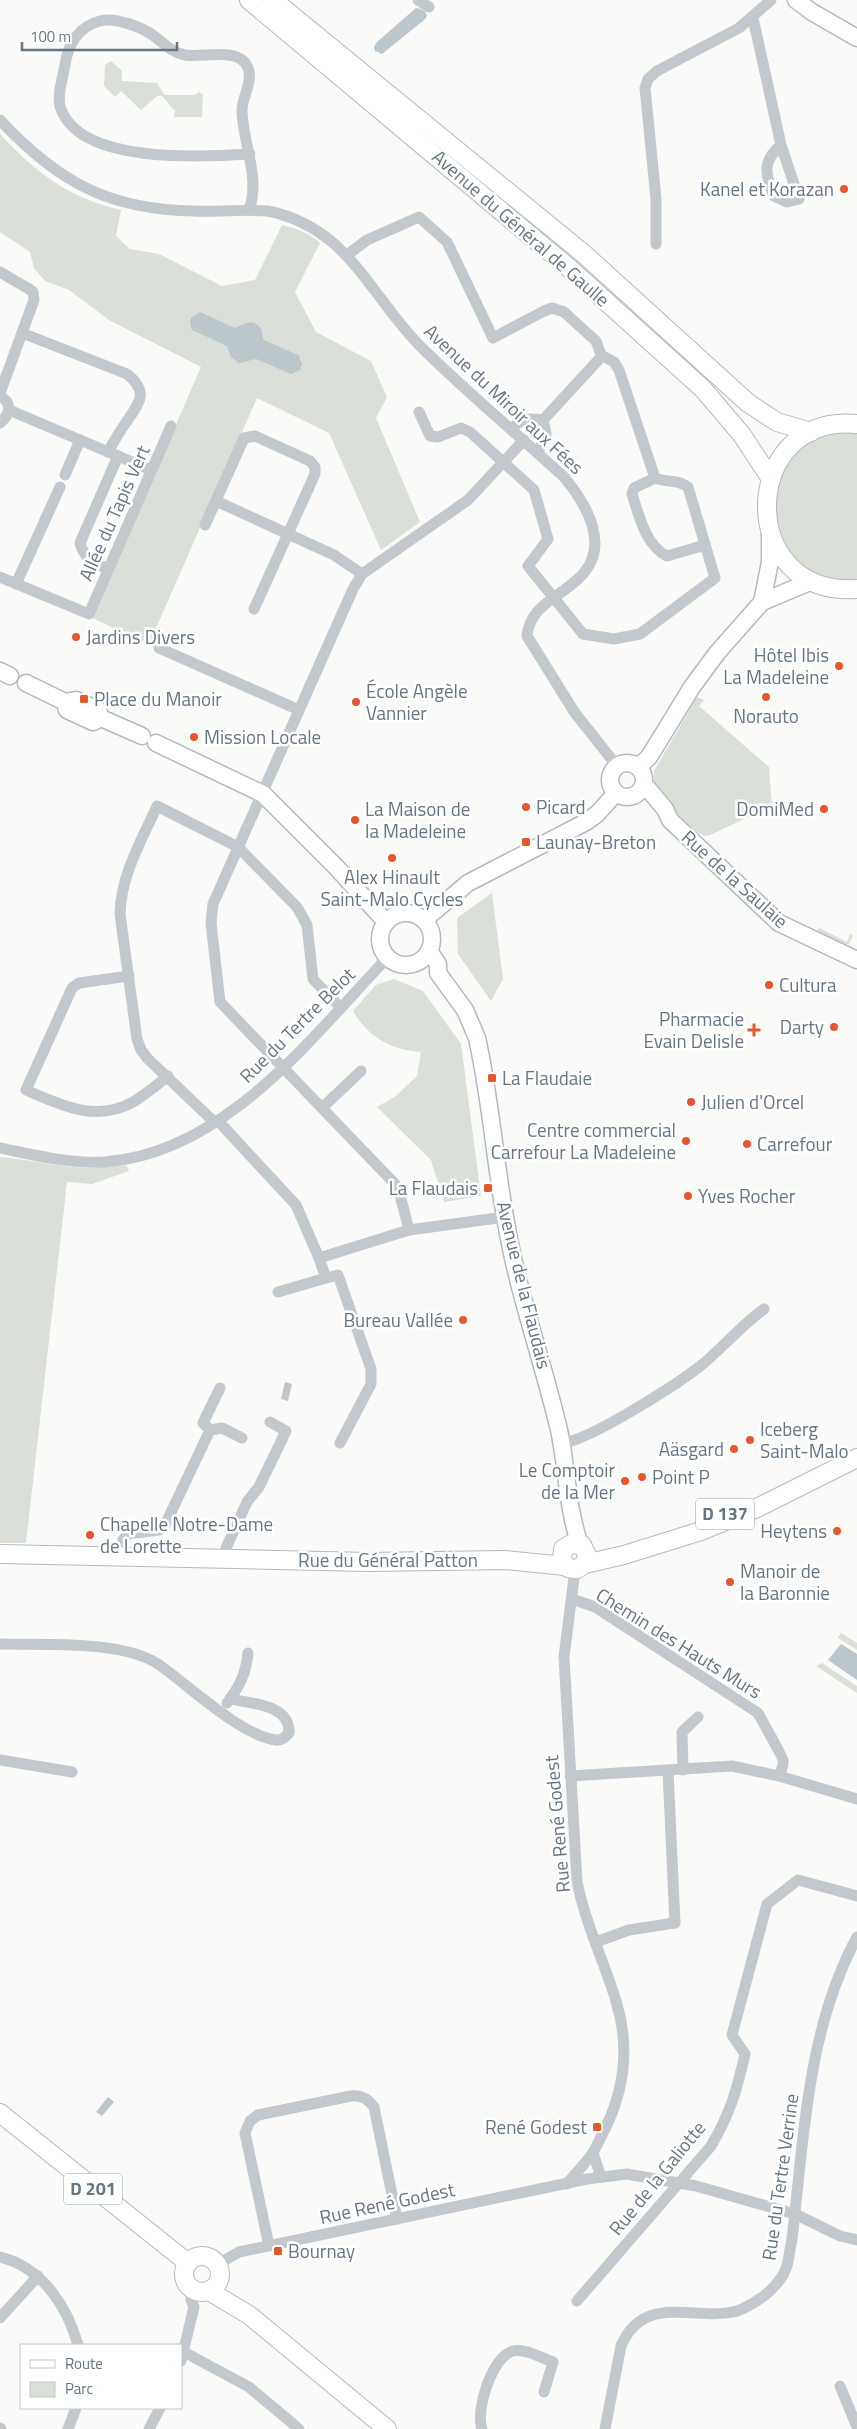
<svg xmlns="http://www.w3.org/2000/svg" width="857" height="2429" font-family="'Titillium Web',sans-serif">
  <style>
    .green { fill: #dadfd7 }
    .water { fill: #bbc7cb }
    .lines { fill: none; stroke-linecap: round; stroke-linejoin: round }
    .secondary-casing { stroke: #b3babf; stroke-width: 19 }
    .primary-casing { stroke: #b5babe; stroke-width: 20 }
    .street { stroke: #c3c8cc; stroke-width: 11 }
    .secondary { stroke: #fff; stroke-width: 16 }
    .primary { stroke: #fff; stroke-width: 18 }
    .poi-dot { fill: #e4572e; stroke: #fff; stroke-width: 2 }
    .labels { text-anchor: middle; stroke-width: 5; stroke-linejoin: round; paint-order: stroke }
    .shield { fill: #fff; stroke: #939fa8; stroke-width: 1 }
    .shield-label { font-size: 18px; font-weight: bold; fill: #657683 }
    .poi-label { font-size: 19px; fill: #657683; stroke: #fff; text-anchor: start }
    .street-label { font-size: 19px; fill: #657683; stroke: #fff }
  </style>
  <rect width="100%" height="100%" fill="#fafaf8"/>
  <g class="green">
    <polygon points="111,61 122,71 122,81 157,83 165,95 195,95 199,92 203,95 202,117 174,117 175,111 162,96 157,96 141,110 121,91 115,97 104,86 105,65"/>
    <path d="M0 134C36 173 69 198 121 210L116 236 130 249 159 254 222 286 255 280 282 225C295 228 310 233 320 243L295 292 316 332 371 361 387 397 376 418 420 522 381 550 329 433 257 398 149 644 92 618 201 367 109 320 69 290 45 281 34 268 30 252 0 232Z"/>
    <polygon points="857,431 857,581 818,576 797,563 782,543 773,494 781,469 797,450 818,436"/>
    <polygon points="697,697 704,700 699,706 769,767 772,806 710,835 704,836 697,832 659,796 654,788 654,771"/>
    <polygon points="492,893 503,979 491,1001 458,954 457,918"/>
    <polygon points="819,928 847,942 850,934 853,936 849,944 843,945 817,932"/>
    <path d="M394 979 423 991 461 1044 481 1196 444 1202 431 1160 377 1107 396 1096 417 1076 421 1052C391 1050 368 1037 353 1011L376 985Z"/>
    <path d="M0 1157C30 1160 59 1167 89 1168 98 1168 122 1164 127 1166L129 1171 92 1184 67 1182 26 1543H0Z"/>
    <polygon points="841,1633 857,1643 857,1650 838,1638"/>
    <polygon points="822,1663 857,1686 857,1693 816,1666"/>
  </g>
  <g class="water">
    <path d="M416 8C422 9 425 10 427 16L424 20 382 54 375 51 374 47 377 42Z"/>
    <path d="M200 312 235 328C243 325 253 317 261 329 263 333 262 338 264 340L300 356 299 359 302 363 300 370 291 374 256 359 239 363 231 357 227 346 192 330 190 322 191 318Z"/>
    <polygon points="285,1382 292,1384 288,1401 281,1399"/>
    <polygon points="841,1644 857,1654 857,1680 828,1660"/>
    <polygon points="108,2097 114,2102 102,2116 96,2112"/>
  </g>
  <g class="lines">
    <defs>
      <g id="secondary">
        <polyline points="796,0 812,12 857,38"/>
        <polyline points="762,602 770,562 770,533"/>
        <polyline points="0,671 10,676"/>
        <polyline points="26,683 65,702 76,700 98,710 101,718"/>
        <polyline points="65,702 67,710 93,722 101,718"/>
        <polyline points="101,718 142,736"/>
        <polyline points="156,743 263,794 337,868 386,922"/>
        <circle cx="627" cy="780" r="17"/>
        <polyline points="638,767 649,757 692,687 717,653 762,602 812,581"/>
        <polyline points="644,784 665,809 670,820 779,923 857,960"/>
        <circle cx="406" cy="939" r="26"/>
        <polyline points="424,920 468,883 586,822 597,814 616,793"/>
        <path d="M429 951 438 964V973L465 1010 477 1038C491 1100 495 1165 507 1228 519 1296 543 1362 559 1430 567 1467 567 1508 580 1545"/>
      </g>
      <g id="primary">
        <polyline points="249,0 569,268 703,389 742,435 771,479"/>
        <polyline points="273,0 584,254 748,403 777,422 811,432"/>
        <path d="M857 424C739 413 735 597 857 589"/>
        <polyline points="0,1554 368,1562 505,1560 565,1566"/>
        <polyline points="585,1564 587,1555 582,1545 571,1544 563,1549 562,1561 568,1568 577,1569 585,1564 624,1555 701,1531 757,1508 857,1458"/>
        <polyline points="0,2113 188,2263"/>
        <circle cx="202" cy="2274" r="18"/>
        <polyline points="209,2291 249,2315 387,2429"/>
      </g>
    </defs>
    <use href="#secondary" class="secondary-casing"/>
    <use href="#primary" class="primary-casing"/>
    <g class="street">
      <polyline points="418,0 429,7"/>
      <path d="M753 18 781 145 799 199 787 202 774 196C765 174 762 161 781 145"/>
      <path d="M0 120C58 182 109 210 195 211 220 212 244 209 268 211 350 228 370 297 423 349 468 393 517 434 564 477 587 505 612 547 579 578 560 597 530 605 527 636L575 713 617 766"/>
      <path d="M249 210C261 176 242 143 242 109 243 96 253 81 248 68 240 46 203 58 185 55 171 52 165 44 154 36 142 27 115 17 100 21 79 26 68 44 65 65 63 77 57 94 60 106 77 165 203 157 250 154"/>
      <polyline points="656,244 656,199 645,88 648,79 657,71 739,28 771,0"/>
      <path d="M347 255 367 240 419 217 447 242 493 338 544 311 552 308 564 312 596 341 601 355 614 362 619 370 655 478C667 483 678 479 688 487L715 578 640 634 614 639 583 634 528 566 548 539 534 490 470 432 461 428 438 437 430 436 419 412"/>
      <polyline points="0,272 29,289 33,292 34,300 0,393"/>
      <path d="M22 333 127 374C149 392 140 402 127 421 120 431 114 441 108 452"/>
      <path d="M0 396C13 403 10 415 0 423"/>
      <polyline points="9,410 151,470"/>
      <polyline points="543,420 602,356"/>
      <path d="M512 429C521 418 529 418 543 420"/>
      <polyline points="538,452 546,434 543,420"/>
      <polyline points="65,475 80,440"/>
      <path d="M655 478 634 488 632 494C639 515 645 545 667 556L705 545"/>
      <polyline points="216,501 334,555 362,574"/>
      <polyline points="205,525 244,438 255,436 310,461 315,467 315,474 254,609"/>
      <path d="M108 569C94 562 84 559 80 543L118 456"/>
      <polyline points="0,577 89,614 171,426"/>
      <polyline points="16,584 60,487"/>
      <polyline points="159,648 299,710"/>
      <path d="M129 976 79 983 72 988 26 1090C61 1105 96 1123 133 1102 145 1095 157 1085 168 1076"/>
      <polyline points="323,1107 361,1071"/>
      <path d="M0 1148C34 1155 70 1164 105 1162 225 1153 311 1038 387 958"/>
      <polyline points="409,1230 399,1191 395,1184 220,1002 211,923 213,904 353,589 362,574 468,500 524,440"/>
      <path d="M319 1258 296 1205 221 1124 210 1118 148 1059 141 1050 137 1039 120 914C121 875 141 842 157 806L238 847 297 907 307 925 313 979 341 1008"/>
      <polyline points="326,1278 338,1275 371,1369 371,1384 340,1443"/>
      <polyline points="278,1292 326,1278 319,1258 409,1230 505,1217"/>
      <polyline points="210,1430 222,1428 242,1438"/>
      <path d="M562 1443C589 1441 681 1382 704 1363 725 1345 742 1325 764 1309"/>
      <polyline points="123,1557 123,1540 127,1534 159,1530 165,1525 210,1430 203,1423 220,1388"/>
      <polyline points="226,1559 226,1548 247,1502 259,1487 286,1431 270,1422"/>
      <path d="M572 1599 595 1607 758 1713C761 1719 783 1757 783 1760 784 1765 781 1771 779 1776"/>
      <path d="M0 1644C43 1645 122 1640 158 1664 187 1684 241 1736 276 1740 282 1741 285 1737 289 1733 290 1704 252 1704 230 1699"/>
      <path d="M227 1703C240 1686 246 1673 248 1653"/>
      <polyline points="0,1760 72,1772"/>
      <polyline points="683,1770 682,1732 698,1717"/>
      <polyline points="570,1776 732,1766 779,1776 857,1799"/>
      <polyline points="596,1942 629,1930 675,1923 668,1771"/>
      <polyline points="593,2153 601,2177"/>
      <path d="M567 2184C575 2174 584 2165 592 2154 597 2147 600 2138 604 2131 625 2089 630 2046 616 2001 604 1961 585 1923 577 1881L564 1657 575 1570"/>
      <path d="M269 2246 245 2133 250 2121 258 2115 351 2096C362 2095 368 2099 374 2107L397 2219"/>
      <path d="M0 2257C42 2267 67 2306 78 2345"/>
      <polyline points="218,2264 239,2252 587,2179 627,2174 696,2186 795,2214 840,2236 857,2240"/>
      <path d="M577 2301 711 2146C730 2114 737 2090 745 2054L732 2035 767 1904 798 1880 857 1896"/>
      <polyline points="0,2318 38,2276"/>
      <polyline points="184,2352 249,2387 299,2429"/>
      <polyline points="181,2361 194,2307 191,2300 191,2288"/>
      <polyline points="840,2386 857,2427"/>
      <polyline points="0,2428 1,2429"/>
      <polyline points="68,2429 76,2408"/>
      <polyline points="149,2429 160,2408"/>
      <path d="M482 2429C475 2411 492 2356 513 2351 525 2348 542 2358 553 2362L544 2392"/>
      <path d="M605 2429 621 2346C644 2292 695 2322 737 2311 747 2308 755 2302 764 2296 774 2288 783 2278 787 2266 789 2258 790 2248 792 2239 804 2138 807 2029 857 1937"/>
    </g>
    <use href="#secondary" class="secondary"/>
    <use href="#primary" class="primary"/>
  </g>
  <g class="poi-dot">
    <circle cx="844" cy="189" r="5"/>
    <circle cx="76" cy="637" r="5"/>
    <circle cx="839" cy="666" r="5"/>
    <circle cx="766" cy="697" r="5"/>
    <rect x="79" y="694" width="10" height="10" rx="2.5"/>
    <circle cx="356" cy="702" r="5"/>
    <circle cx="194" cy="737" r="5"/>
    <circle cx="526" cy="807" r="5"/>
    <circle cx="824" cy="809" r="5"/>
    <circle cx="355" cy="820" r="5"/>
    <rect x="521" y="837" width="10" height="10" rx="2.5"/>
    <circle cx="392" cy="858" r="5"/>
    <circle cx="769" cy="985" r="5"/>
    <circle cx="834" cy="1027" r="5"/>
    <path d="M751.5 1022.5h5v5h5v5h-5v5h-5v-5h-5v-5h5z"/>
    <rect x="487" y="1073" width="10" height="10" rx="2.5"/>
    <circle cx="691" cy="1102" r="5"/>
    <circle cx="686" cy="1141" r="5"/>
    <circle cx="747" cy="1144" r="5"/>
    <rect x="483" y="1183" width="10" height="10" rx="2.5"/>
    <circle cx="688" cy="1196" r="5"/>
    <circle cx="463" cy="1320" r="5"/>
    <circle cx="750" cy="1440" r="5"/>
    <circle cx="734" cy="1449" r="5"/>
    <circle cx="642" cy="1477" r="5"/>
    <circle cx="625" cy="1481" r="5"/>
    <circle cx="837" cy="1531" r="5"/>
    <circle cx="90" cy="1535" r="5"/>
    <circle cx="730" cy="1582" r="5"/>
    <rect x="592" y="2122" width="10" height="10" rx="2.5"/>
    <rect x="273" y="2246" width="10" height="10" rx="2.5"/>
  </g>
  <g class="labels">
    <g class="shield">
      <rect x="696" y="1498.5" width="58" height="31" rx="4"/>
      <rect x="64" y="2173.5" width="58" height="31" rx="4"/>
    </g>
    <g class="shield-label">
      <text x="725" y="1520">D 137</text>
      <text x="93" y="2195">D 201</text>
    </g>
    <g class="poi-label">
      <text x="834" y="196" text-anchor="end">Kanel et Korazan</text>
      <text x="86" y="644">Jardins Divers</text>
      <text x="829" y="662" text-anchor="end">Hôtel Ibis<tspan x="829" dy="22">La Madeleine</tspan></text>
      <text x="366" y="698">École Angèle<tspan x="366" dy="22">Vannier</tspan></text>
      <text x="94" y="706">Place du Manoir</text>
      <text x="766" y="723" text-anchor="middle">Norauto</text>
      <text x="204" y="744">Mission Locale</text>
      <text x="536" y="814">Picard</text>
      <text x="365" y="816">La Maison de<tspan x="365" dy="22">la Madeleine</tspan></text>
      <text x="814" y="816" text-anchor="end">DomiMed</text>
      <text x="536" y="849">Launay-Breton</text>
      <text x="392" y="884" text-anchor="middle">Alex Hinault<tspan x="392" dy="22">Saint-Malo Cycles</tspan></text>
      <text x="779" y="992">Cultura</text>
      <text x="744" y="1026" text-anchor="end">Pharmacie<tspan x="744" dy="22">Evain Delisle</tspan></text>
      <text x="824" y="1034" text-anchor="end">Darty</text>
      <text x="502" y="1085">La Flaudaie</text>
      <text x="701" y="1109">Julien d'Orcel</text>
      <text x="676" y="1137" text-anchor="end">Centre commercial<tspan x="676" dy="22">Carrefour La Madeleine</tspan></text>
      <text x="757" y="1151">Carrefour</text>
      <text x="478" y="1195" text-anchor="end">La Flaudais</text>
      <text x="698" y="1203">Yves Rocher</text>
      <text x="453" y="1327" text-anchor="end">Bureau Vallée</text>
      <text x="760" y="1436">Iceberg<tspan x="760" dy="22">Saint-Malo</tspan></text>
      <text x="724" y="1456" text-anchor="end">Aäsgard</text>
      <text x="615" y="1477" text-anchor="end">Le Comptoir<tspan x="615" dy="22">de la Mer</tspan></text>
      <text x="652" y="1484">Point P</text>
      <text x="100" y="1531">Chapelle Notre-Dame<tspan x="100" dy="22">de Lorette</tspan></text>
      <text x="827" y="1538" text-anchor="end">Heytens</text>
      <text x="740" y="1578">Manoir de<tspan x="740" dy="22">la Baronnie</tspan></text>
      <text x="587" y="2134" text-anchor="end">René Godest</text>
      <text x="288" y="2258">Bournay</text>
    </g>
    <g class="street-label">
      <text transform="translate(521 228) rotate(41)" y="7">Avenue du Général de Gaulle</text>
      <text transform="translate(504 399) rotate(43)" y="7">Avenue du Miroir aux Fées</text>
      <text transform="translate(114 513) rotate(-66)" y="7">Allée du Tapis Vert</text>
      <text transform="translate(735 879) rotate(42)" y="7">Rue de la Saulaie</text>
      <text transform="translate(297 1025) rotate(-45)" y="7">Rue du Tertre Belot</text>
      <text transform="translate(524 1285) rotate(76)" y="7">Avenue de la Flaudais</text>
      <text x="388" y="1567">Rue du Général Patton</text>
      <text transform="translate(679 1643) rotate(32)" y="7">Chemin des Hauts Murs</text>
      <text transform="translate(557 1824) rotate(-95)" y="7">Rue René Godest</text>
      <text transform="translate(780 2177) rotate(-82)" y="7">Rue du Tertre Verrine</text>
      <text transform="translate(657 2178) rotate(-51)" y="7">Rue de la Galiotte</text>
      <text transform="translate(387 2203) rotate(-12)" y="7">Rue René Godest</text>
    </g>
  </g>
  <rect x="20" y="2344" width="162" height="65" fill="#ffffff" stroke="#c1c8cd"/>
  <rect x="30" y="2360" width="25" height="8" fill="#ffffff" stroke="#c1c8cd"/>
  <text x="65" y="2369" font-size="15" fill="#657683">Route</text>
  <rect x="30" y="2382" width="25" height="15" fill="#dadfd7" stroke="#c1c8cd"/>
  <text x="65" y="2394" font-size="15" fill="#657683">Parc</text>
  <path d="M22 42v8h155v-8" fill="none" stroke="#657683" stroke-width="2.5"/>
  <text x="30" y="42" font-size="15" fill="#657683" stroke="#ffffff" stroke-width="4" paint-order="stroke">100 m</text>
</svg>
